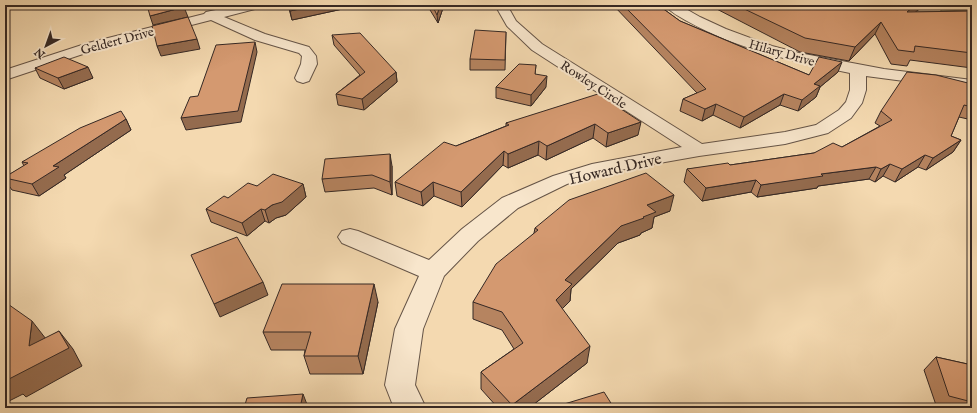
<svg xmlns="http://www.w3.org/2000/svg" width="977" height="413" font-family="'IM FELL English',serif">
  <style>
    .green { fill: #bcbf8b; stroke: #787458 }
    .lines { fill: none; stroke-linecap: round; stroke-linejoin: round }
    .street-casing { stroke: #655447; stroke-width: 2 }
    .street { fill: #f8e6cc; fill-rule: evenodd }
    .wall { fill: #b68460; stroke: #352824 }
    .shaded-wall { fill: #946b4e; stroke: #352824 }
    .building { fill: #d49970; stroke: #352824 }
    .labels { text-anchor: middle; stroke-width: 4; stroke-linejoin: round; paint-order: stroke }
    .far-street-label { font-size: 13px; fill: #352824; stroke: #f8e6cc }
    .street-label { font-size: 16px; fill: #352824; stroke: #f8e6cc }
  </style>
  <rect width="100%" height="100%" fill="#f4d9b0"/>
  <filter id="stains"><feTurbulence type="fractalNoise" baseFrequency=".005" numOctaves="4"/><feColorMatrix values="0 0 0 0 .2 0 0 0 0 .09 0 0 0 0 .02 0 0 0 .5 -.17"/></filter>
  <radialGradient id="worn" r=".72"><stop offset=".6" stop-color="#630" stop-opacity="0"/><stop offset="1" stop-color="#630" stop-opacity=".3"/></radialGradient>
  <polygon class="green" points="932,5 957,5 968,10 942,11"/>
  <g class="lines">
    <defs>
      <g id="street">
        <polygon points="240,5 261,5 259,8 224,17 265,34 309,47 316,56 317,64 309,81 303,83 297,81 295,78 301,64 302,56 299,53 255,40 211,20 98,49 5,80 5,70 88,43 204,14 206,12"/>
        <path d="M495 5H507L516 21 542 44 702 144 785 132 816 125 839 110 846 102 850 90V73C795 62 737 49 687 21 680 17 670 12 665 5H679L700 17 726 29 772 46 799 53 884 69 972 80V90L866 76V90L862 103 851 118 828 133 785 144 699 156 603 173 567 184 518 208 478 241 444 276 423 329 415 385 426 408H394L385 385 395 329 419 276 342 243 338 237 342 231 350 229 358 231 429 260 462 229 502 198 553 176 592 164 682 147 532 50 507 26Z"/>
      </g>
    </defs>
    <use href="#street" class="street-casing"/>
    <use href="#street" class="street"/>
  </g>
  <g class="wall">
    <polygon points="288,5 361,5 292,20"/>
    <polygon points="427,5 444,5 438,23"/>
    <polygon points="613,5 658,5 680,21 809,75 838,72 820,87 816,97 798,111 780,105 740,128 713,115 702,121 680,111 683,99 697,93"/>
    <polygon points="709,5 924,5 916,12 972,11 972,68 910,60 907,66 891,64 875,34 849,61 800,52"/>
    <polygon points="506,32 505,70 470,70 470,59"/>
    <polygon points="332,35 396,72 397,82 364,110 338,105 336,94 360,75 334,45"/>
    <polygon points="536,65 535,74 546,87 531,106 496,98 496,87"/>
    <polygon points="35,68 93,78 64,89 40,78"/>
    <polygon points="972,84 972,120 959,117 951,136 961,140 953,152 926,170 918,167 895,182 883,176 875,182 869,179 818,186 817,188 757,197 751,192 702,201 684,182 687,169 730,165 814,153 842,147 880,126 875,123 881,111"/>
    <polygon points="622,110 638,135 606,147 593,138 546,160 538,155 508,168 503,165 462,207 434,196 423,206 397,196 395,182 456,146 506,126 506,123"/>
    <polygon points="126,119 131,130 64,175 66,178 39,196 12,190 5,180 5,177 24,166 22,162"/>
    <polygon points="392,166 392,195 374,188 325,192 322,179"/>
    <polygon points="303,184 306,197 286,215 276,218 269,223 265,221 247,236 211,222 206,209 228,198 257,186"/>
    <polygon points="670,211 654,217 652,228 641,233 640,235 618,243 571,289 570,301 562,309 587,363 529,408 498,408 481,389 481,372 514,349 502,330 473,319 473,302 534,233 535,228"/>
    <polygon points="378,302 363,374 310,374 304,356 305,350 271,350 263,332"/>
    <polygon points="936,357 972,365 972,408 937,408 924,370"/>
  </g>
  <g class="shaded-wall">
    <polygon points="318,5 361,5 292,20 290,11"/>
    <polygon points="440,5 444,5 438,23 437,15"/>
    <polygon points="915,5 924,5 901,24 907,12"/>
    <polygon points="184,7 188,17 153,25 150,16"/>
    <polygon points="881,22 875,34 849,61 855,47"/>
    <polygon points="197,39 200,49 161,56 157,46"/>
    <polygon points="255,42 257,52 241,122 186,130 181,118"/>
    <polygon points="842,62 838,72 820,87 816,97 798,111 802,100 814,84"/>
    <polygon points="88,67 93,78 64,89 58,78"/>
    <polygon points="396,72 397,82 364,110 362,99"/>
    <polygon points="547,76 546,87 531,106 531,95"/>
    <polygon points="784,94 780,105 740,128 744,117"/>
    <polygon points="716,104 713,115 702,121 705,109"/>
    <polygon points="622,106 620,119 618,107"/>
    <polygon points="126,119 131,130 64,175 66,178 39,196 32,184 53,166"/>
    <polygon points="641,122 638,135 606,147 608,133"/>
    <polygon points="595,124 593,138 546,160 547,146"/>
    <polygon points="961,140 953,152 926,170 933,158"/>
    <polygon points="539,141 538,155 508,168 508,154"/>
    <polygon points="504,151 503,165 462,207 461,192"/>
    <polygon points="390,154 392,166 392,195 390,182"/>
    <polygon points="925,155 918,167 895,182 902,169"/>
    <polygon points="890,164 883,176 875,182 881,169"/>
    <polygon points="876,167 869,179 818,186 817,188 757,197 761,185 821,174"/>
    <polygon points="756,180 751,192 702,201 706,188"/>
    <polygon points="433,182 434,196 423,206 421,192"/>
    <polygon points="303,184 306,197 286,215 276,218 269,223 265,210"/>
    <polygon points="674,195 670,211 654,217 652,228 641,233 640,235 618,243 571,289 570,301 554,317 556,300 565,280 621,226 647,205"/>
    <polygon points="261,209 265,221 247,236 242,223"/>
    <polygon points="263,282 268,295 220,317 214,304"/>
    <polygon points="374,284 378,302 363,374 358,356"/>
    <polygon points="32,321 46,339 59,331 73,349 82,366 26,397 23,394 5,403 5,376 29,346"/>
    <polygon points="590,346 587,363 529,408 512,408 512,405"/>
    <polygon points="303,394 308,407 308,408 300,408"/>
  </g>
  <g class="building">
    <polygon points="147,5 183,5 184,7 150,16"/>
    <polygon points="288,5 318,5 290,11"/>
    <polygon points="432,5 440,5 437,15"/>
    <polygon points="623,5 658,5 680,21 809,75 819,57 842,62 814,84 820,86 802,100 784,94 744,117 716,104 705,109 683,99 706,89"/>
    <polygon points="736,5 915,5 907,12 972,11 972,53 915,46 914,52 898,50 881,22 855,47 805,38"/>
    <polygon points="188,17 197,39 157,46 152,26"/>
    <polygon points="475,30 506,32 505,60 470,59"/>
    <polygon points="360,33 396,72 362,99 336,94 365,72 332,35"/>
    <polygon points="255,42 238,111 181,118 190,97 198,96 216,45"/>
    <polygon points="64,57 88,67 58,78 35,68"/>
    <polygon points="519,64 536,65 535,74 547,76 531,95 496,87"/>
    <polygon points="907,72 936,75 972,84 972,107 964,105 951,136 961,140 933,158 925,155 902,169 890,164 881,169 876,167 821,174 823,176 761,185 756,180 706,188 687,169 728,163 730,165 814,153 833,143 842,147 892,120 881,111"/>
    <polygon points="601,93 622,106 618,107 641,122 608,133 595,124 547,146 539,141 508,154 504,151 461,192 433,182 421,192 395,182 444,142 456,146 509,125 506,123"/>
    <polygon points="121,111 126,119 53,166 59,167 32,184 5,178 5,177 28,163 22,162 80,128"/>
    <polygon points="390,154 390,182 372,175 322,179 325,159"/>
    <polygon points="646,173 674,195 647,205 656,212 643,217 644,218 621,226 565,280 572,284 556,300 590,346 512,405 481,372 523,343 502,312 473,302 496,264 538,230 535,228 569,200"/>
    <polygon points="273,174 303,184 282,202 272,205 265,210 261,209 242,223 206,209 224,196 228,198 248,183 257,186"/>
    <polygon points="237,237 263,282 214,304 191,255"/>
    <polygon points="282,284 374,284 358,356 304,356 311,332 263,332"/>
    <polygon points="5,302 32,321 29,346 59,331 69,348 9,379 7,375 5,376"/>
    <polygon points="936,357 972,365 972,402 949,396"/>
    <polygon points="604,392 614,408 551,408"/>
    <polygon points="303,394 300,408 244,408 247,398"/>
  </g>
  <g class="labels">
    <g class="far-street-label">
      <text transform="translate(117 40) rotate(-15)" y="5">Geldert Drive</text>
      <text transform="translate(782 52) rotate(16)" y="5">Hilary Drive</text>
      <text transform="translate(594 84) rotate(33)" y="5">Rowley Circle</text>
    </g>
    <g class="street-label">
      <text transform="translate(615 168) rotate(-13)" y="6">Howard Drive</text>
    </g>
  </g>
  <rect width="977" height="413" fill="none" stroke="#f4d9b0" stroke-width="20"/>
  <rect x="6" y="6" width="965" height="401" fill="none" stroke="#352824" stroke-width="2"/>
  <rect x="10" y="10" width="957" height="393" fill="none" stroke="#352824"/>
  <g transform="translate(46 46) rotate(221)" stroke="#f8e6cc" stroke-width="3" paint-order="stroke">
  <path d="M0-3L7 15L0 10L-7 15Z" fill="#352824"/>
  <text y="-6" font-size="11" font-weight="bold" text-anchor="middle" fill="#352824">N</text>
  </g>
  <rect width="100%" height="100%" filter="url(#stains)"/>
  <rect width="100%" height="100%" fill="url(#worn)"/>
</svg>
